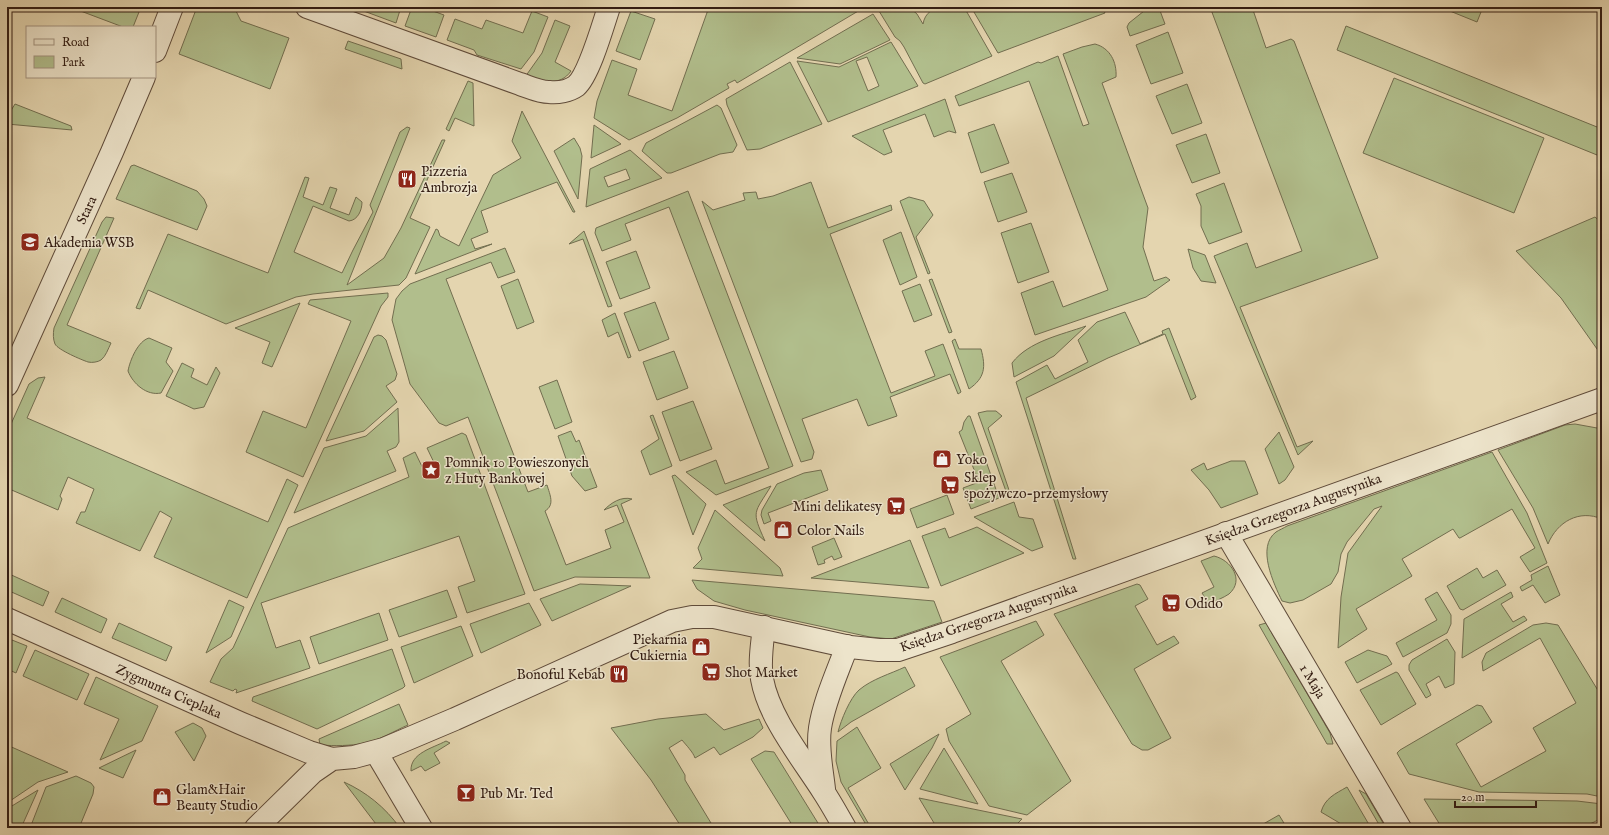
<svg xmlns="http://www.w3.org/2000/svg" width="1609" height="835" font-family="'IM FELL English',serif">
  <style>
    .green { fill: #b1be8c; stroke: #726e50; fill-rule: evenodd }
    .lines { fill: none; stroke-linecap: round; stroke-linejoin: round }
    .minor-casing { stroke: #5f4b3a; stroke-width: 24 }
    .minor { stroke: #ede4cb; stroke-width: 22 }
    .labels { text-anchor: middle; stroke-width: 3; stroke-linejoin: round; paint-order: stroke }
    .poi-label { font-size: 14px; fill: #331d13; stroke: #ede4cb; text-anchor: start }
    .street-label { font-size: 14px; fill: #331d13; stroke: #ede4cb }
  </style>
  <rect width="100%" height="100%" fill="#e4d5af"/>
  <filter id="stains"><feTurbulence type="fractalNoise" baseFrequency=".005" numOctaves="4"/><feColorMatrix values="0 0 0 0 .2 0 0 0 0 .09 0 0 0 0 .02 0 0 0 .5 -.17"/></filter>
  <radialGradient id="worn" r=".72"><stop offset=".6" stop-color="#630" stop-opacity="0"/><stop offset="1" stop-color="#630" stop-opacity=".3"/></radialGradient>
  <g class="green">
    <polygon points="70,7 141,7 133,27 123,27"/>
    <polygon points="197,7 234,7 241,21 289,38 270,89 179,54"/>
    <polygon points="353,7 401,7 396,23"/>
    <polygon points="412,7 422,7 444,15 436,37 405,26"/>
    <polygon points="709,7 865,7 737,83 735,80 727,84 729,88 677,118 629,140 594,118 597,101 612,60 637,69 628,95 672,111"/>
    <path d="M885 7H909L917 14 923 24C925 13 932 8 943 9L942 7H964L992 56 925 84 923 83 904 47 900 41 895 37 879 11Z"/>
    <polygon points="971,7 1102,7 1105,13 998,53"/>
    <polygon points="1149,7 1161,7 1159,8 1165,24 1130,36 1127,27 1129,23"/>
    <polygon points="1210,7 1252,7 1266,48 1291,39 1294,41 1378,258 1240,307 1297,447 1313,441 1298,455 1214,256 1247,243 1256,268 1302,251"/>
    <polygon points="1440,7 1483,7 1477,22"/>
    <polygon points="532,11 548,17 534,52 521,69 477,55 474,50 447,40 455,19 482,29 486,20 523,33"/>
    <polygon points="631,11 655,19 640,60 616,51"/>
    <polygon points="873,14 890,40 840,64 797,58"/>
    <path d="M555 20 570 26 555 62 571 71C560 87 542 81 525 77L542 53Z"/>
    <polygon points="1346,26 1602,129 1602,157 1337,50"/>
    <polygon points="1168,32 1183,73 1151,84 1136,45"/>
    <polygon points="348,41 401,59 402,69 345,49"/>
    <path d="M891 42 918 86 828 122 797 61 839 67ZM867 57 879 86 868 91 856 61Z"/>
    <path d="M1095 44C1110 48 1117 62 1116 77L1102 83 1148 208 1143 247 1154 281 1166 277 1170 280 1146 297 1035 335 1021 293 1053 281 1063 307 1108 290 1029 81 959 106 955 96 1038 62 1041 63 1058 56 1083 126 1089 124 1063 54 1082 47Z"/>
    <polygon points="790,62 822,124 760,149 747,150 727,105 726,99"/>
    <polygon points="1394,78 1544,138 1514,213 1363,153"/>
    <polygon points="468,81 473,83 474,126 455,118 449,131 446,129"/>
    <polygon points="1187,84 1202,123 1172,134 1156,96"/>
    <polygon points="945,99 956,133 949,131 934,137 925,114 883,130 892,152 884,155 852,136"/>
    <polygon points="15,104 71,126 72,130 7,124 7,117"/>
    <polygon points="717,105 721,108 737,145 733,152 720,154 671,173 667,173 642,151 646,143"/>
    <polygon points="522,111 575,212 573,212 557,182 481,211 488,232 471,239 475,249 492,244 415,274 436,229 438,230 440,236 459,246 493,175 521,158 512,141"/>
    <polygon points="994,124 1009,163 981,173 968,133"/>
    <polygon points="594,125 621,144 591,158"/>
    <path d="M407 127 410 128 347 285 384 258 401 228 442 140H445L410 218 430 227 406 278 399 285 313 294 296 297 226 324 148 290 140 309 136 308 168 234 268 273 305 177 309 178 303 197 323 205 330 187 337 189 330 208 349 215 356 197 362 202C362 210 358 220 349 221L313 206 294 252 342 273 353 250 373 212 370 205 400 132Z"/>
    <polygon points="1206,134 1220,173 1192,183 1176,145"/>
    <polygon points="574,138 580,148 582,156 578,199 554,151"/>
    <path d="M630 150 662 178 586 207 590 169ZM626 169 630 179 608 187 604 177Z"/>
    <polygon points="134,165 197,191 204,199 207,206 197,230 116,199 131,166"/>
    <polygon points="1012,173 1027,212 998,222 984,182"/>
    <polygon points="811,182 828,228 891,205 892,210 830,234 891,393 935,376 925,351 943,344 961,392 958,394 950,374 890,397 897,416 868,426 857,399 802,419 814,452 812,459 801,462 702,201 713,210 745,200 743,193 756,192 758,199 773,196"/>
    <polygon points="1224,183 1242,232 1209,244 1201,226 1201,206 1196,194"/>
    <polygon points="688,191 793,466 716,495 686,472 716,460 725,484 769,468 669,207 625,224 631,240 602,251 595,233 596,228"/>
    <polygon points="909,197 924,201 933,215 916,237 930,273 928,274 900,201"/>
    <path d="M106 217 114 218 67 325 111 343C108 349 106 356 101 360 98 362 92 363 88 362 82 360 58 350 55 344 53 339 53 334 54 328L102 222Z"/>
    <polygon points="1595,217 1602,223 1602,356 1561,298 1516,251"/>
    <polygon points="1031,223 1049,272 1018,283 1001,233"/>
    <polygon points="584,231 612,306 608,307 583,239 569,244"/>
    <polygon points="901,232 917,277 900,285 883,240"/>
    <path d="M505 248 515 272 498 278 491 262 446 279 528 492 547 485C550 495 555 505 545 511L566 565 611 548 605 530 624 522 617 505 604 510C611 503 621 496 632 499L621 504 650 578 575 577 534 591 468 417 446 426 439 423 410 384 392 320 396 299 402 291 410 284Z"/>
    <polygon points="1188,249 1205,255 1216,283 1201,281 1193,268"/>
    <polygon points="636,251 650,288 620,299 606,262"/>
    <polygon points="518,279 534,322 517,329 501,286"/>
    <polygon points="932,279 952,332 949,333 929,280"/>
    <polygon points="920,284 932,315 914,322 902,291"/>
    <polygon points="388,293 388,297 381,306 303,477 246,452 263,411 306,428 351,321 308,304 310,300"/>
    <polygon points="655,302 669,339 639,351 624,313"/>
    <polygon points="300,303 272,367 262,363 270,342 235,328"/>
    <polygon points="1125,312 1140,344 1163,334 1162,331 1169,328 1196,397 1191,400 1165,334 1108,358 1026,398 1076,559 1073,559 1016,382 1047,365 1055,379 1088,362 1078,340 1097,322"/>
    <polygon points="615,313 631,357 628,358 618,332 608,337 602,320"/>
    <path d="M1086 326 1054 356 1014 377 1012 363C1029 341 1061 335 1086 326Z"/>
    <polygon points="378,335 382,336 386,340 397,374 395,380 386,386 397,402 364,431 326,441 374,337"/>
    <path d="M149 338 172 348 166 362 173 371 161 393C147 396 133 384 128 371 130 360 138 341 149 338Z"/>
    <path d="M955 339 959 349H981C986 367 985 378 969 389L952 341Z"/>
    <polygon points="674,351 688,388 657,400 643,362"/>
    <polygon points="182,363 194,369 191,377 207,385 216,367 220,373 204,407 194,409 166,396"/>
    <polygon points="45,377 27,418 268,522 287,479 298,485 247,598 154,557 172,518 160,511 140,551 76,523 81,512 85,512 94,489 68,477 60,496 62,499 58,510 7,488 7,433 29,384 38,378"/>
    <polygon points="557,380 572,422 555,429 539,387"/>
    <polygon points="693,401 712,449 680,461 662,412"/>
    <polygon points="398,408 399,442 396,447 387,451 396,471 294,513 324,448 366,436"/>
    <polygon points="987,411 996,411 1002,416 988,428 1010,493 1007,494 978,413"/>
    <polygon points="653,415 672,466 650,475 641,451 659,439 650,416"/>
    <polygon points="968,416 970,416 999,498 971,509 963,488 979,482 959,432 962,430 964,422"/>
    <path d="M1575 424 1597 428 1602 430V519C1579 509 1557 522 1548 544L1533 508 1498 450 1565 425Z"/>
    <polygon points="571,431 576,442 579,440 597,487 585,491 572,476 558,436"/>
    <polygon points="1279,432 1294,467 1285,480 1279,484 1265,449"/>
    <polygon points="462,433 466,435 525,594 467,613 458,587 475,581 459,536 261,603 276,648 300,640 310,668 236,693 237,690 235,689 233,691 210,682 221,659 233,648 288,528 409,477 403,458 415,452 428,479 439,473 427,448"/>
    <path d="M1492 452 1527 513 1547 563 1530 572 1520 557 1535 548 1512 509 1460 538H1459L1453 529 1402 559 1412 576 1356 609 1367 629 1338 648 1341 597 1348 553 1382 506 1374 509 1347 542 1341 554 1338 572 1331 584 1303 600 1290 603 1282 601C1274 584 1256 547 1276 532 1279 530 1284 528 1287 526Z"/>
    <polygon points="1231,461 1245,461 1258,494 1221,508 1209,490 1191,470 1204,463 1207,470"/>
    <polygon points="821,470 828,490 768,513 771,521 764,524 761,515 762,510 777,484 804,473"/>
    <polygon points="675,475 706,504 693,535 672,476"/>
    <path d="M771 486C754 514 751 510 765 541L723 505Z"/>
    <polygon points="947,495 954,514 917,528 910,509"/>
    <polygon points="1014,502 1019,517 1033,519 1043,547 1032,551 974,517"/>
    <polygon points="715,510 780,568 783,576 693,568 702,559 698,548"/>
    <polygon points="977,527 1024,553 941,586 922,536 945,528 949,538"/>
    <polygon points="834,538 842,557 834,560 832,556 824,560 825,563 818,565 812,547"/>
    <polygon points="910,540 929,588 811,578"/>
    <path d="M1214 556C1231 560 1245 580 1229 594 1223 598 1215 601 1209 604L1202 593 1214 587 1201 561Z"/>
    <polygon points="1548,566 1560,595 1545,603 1533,585 1522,591 1520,587 1532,580 1531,575"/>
    <polygon points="1477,568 1483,578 1497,570 1506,585 1463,610 1460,609 1447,586"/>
    <polygon points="7,573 49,592 43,606 7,590"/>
    <polygon points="692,580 934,601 942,622 891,639 870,637 745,610 714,601 697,589"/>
    <polygon points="580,584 631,586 552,621 540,599"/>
    <polygon points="1137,584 1140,585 1148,599 1135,606 1157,645 1174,636 1179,643 1134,669 1171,738 1148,750 1142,750 1132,744 1054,614"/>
    <polygon points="447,590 457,617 399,637 389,610"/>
    <polygon points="1437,592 1451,615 1451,624 1447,633 1403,657 1396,643 1437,620 1425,599"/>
    <polygon points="1511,592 1513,597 1501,604 1513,622 1524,616 1527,620 1462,658 1464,619"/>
    <polygon points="62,598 107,619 101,633 55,612"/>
    <polygon points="229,600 244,607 231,637 206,653"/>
    <polygon points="529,603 541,625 481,653 470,624"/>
    <polygon points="379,613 388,640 319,664 310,637"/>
    <polygon points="1036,621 1044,635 1001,661 1071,781 1027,815 989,806 949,741 946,729 971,714 940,657"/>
    <polygon points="119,623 172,647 166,661 112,638"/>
    <polygon points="1266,623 1330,733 1333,744 1327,744 1259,625"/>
    <polygon points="1546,623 1558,625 1602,697 1602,797 1587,794 1479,792 1409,774 1397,753 1400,750 1477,705 1482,706 1492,722 1456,744 1481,787 1546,751 1533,728 1576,703 1540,638 1483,671 1482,662 1486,653 1533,625"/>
    <polygon points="461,626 473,656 414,683 401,647"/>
    <polygon points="7,638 27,646 16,673 7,669"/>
    <polygon points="1447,639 1455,652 1454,684 1445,688 1439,676 1426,684 1431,695 1426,698 1409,670 1409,665 1412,660"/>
    <polygon points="392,649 405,686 403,688 317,729 252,701 253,697"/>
    <polygon points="35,650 89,674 77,700 23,676"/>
    <polygon points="1368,650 1387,656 1392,664 1357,683 1345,662"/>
    <path d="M905 667 915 686 851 722 838 732C841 720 850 698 859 690 872 679 890 674 905 667Z"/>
    <polygon points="1396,672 1398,673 1416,704 1381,725 1360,690"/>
    <polygon points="96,677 158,706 142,741 100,760 119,719 84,704"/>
    <path d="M399 704 408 725C394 731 380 740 365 743 350 746 335 746 320 745L319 739Z"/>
    <path d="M706 714 724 730 759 719 763 728 753 737 720 755 714 747 695 758C693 752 686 745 682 740L669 748 685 775V780L714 828H682L651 780 611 728 658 719Z"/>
    <polygon points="193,723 202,728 206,736 194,761 175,732"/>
    <polygon points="857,727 881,768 848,788 871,828 868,828 841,782 836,761 837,741"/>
    <polygon points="939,734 932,748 905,790 890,764"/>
    <path d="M446 741 450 743 434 753 440 763 425 771 421 766 411 771C410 753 433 748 446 741Z"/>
    <polygon points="7,745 68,772 38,782 7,803"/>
    <polygon points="944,748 978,804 920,789"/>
    <polygon points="136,750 123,778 99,768"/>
    <polygon points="765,751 774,752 821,828 794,828 751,759"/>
    <polygon points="76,776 91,783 94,787 93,794 79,828 30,828 46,787"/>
    <path d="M344 782C366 792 385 807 400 828H379Z"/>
    <path d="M1347 787 1371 828H1348L1321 812C1325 798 1335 794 1347 787Z"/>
    <polygon points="38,790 21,828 7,828 7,809"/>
    <polygon points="1359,790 1366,794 1386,828 1381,828"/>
    <polygon points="919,798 1022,819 1013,828 937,828"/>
    <polygon points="1424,799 1577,801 1602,804 1602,818 1582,828 1442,828"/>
    <polygon points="1279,815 1287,828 1258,827"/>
  </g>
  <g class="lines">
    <defs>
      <g id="minor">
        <path d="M307 7 520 84C529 87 539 92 549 92 558 93 569 91 576 86 589 75 603 25 609 7"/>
        <polyline points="155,51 172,7"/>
        <polyline points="7,385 112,152 144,77"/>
        <polyline points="1226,533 1400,828"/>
        <polyline points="7,619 240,723 309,752 332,759"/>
        <path d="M764 627C762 644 759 663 762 679 769 718 802 758 823 791 831 803 838 816 845 828"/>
        <polyline points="376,752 421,828"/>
        <path d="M824 789C822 770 817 748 820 728 824 701 838 671 847 646"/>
        <polyline points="256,828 313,772 332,759 354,757 384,749 455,719 672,621 692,617 714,617 850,647 879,650 898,650 952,632 1602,399"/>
      </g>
    </defs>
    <use href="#minor" class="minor-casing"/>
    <use href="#minor" class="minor"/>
  </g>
  <defs>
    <symbol id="restaurant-square" viewBox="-11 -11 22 22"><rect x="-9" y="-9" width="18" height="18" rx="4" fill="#8f2418" stroke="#ede4cb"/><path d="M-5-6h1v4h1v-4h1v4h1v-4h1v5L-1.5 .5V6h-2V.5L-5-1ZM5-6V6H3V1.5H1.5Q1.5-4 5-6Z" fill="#fff"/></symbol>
    <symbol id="university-square" viewBox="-11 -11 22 22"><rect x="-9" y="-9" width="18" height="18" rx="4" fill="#8f2418" stroke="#ede4cb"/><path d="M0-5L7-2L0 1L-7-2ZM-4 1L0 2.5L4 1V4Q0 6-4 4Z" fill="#fff"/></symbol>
    <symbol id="shop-square" viewBox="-11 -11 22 22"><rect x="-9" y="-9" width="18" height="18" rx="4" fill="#8f2418" stroke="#ede4cb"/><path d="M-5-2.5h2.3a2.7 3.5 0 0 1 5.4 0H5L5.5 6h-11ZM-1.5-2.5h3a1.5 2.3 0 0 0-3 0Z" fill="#fff"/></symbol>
    <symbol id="sight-square" viewBox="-11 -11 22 22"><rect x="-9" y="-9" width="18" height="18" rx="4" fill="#8f2418" stroke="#ede4cb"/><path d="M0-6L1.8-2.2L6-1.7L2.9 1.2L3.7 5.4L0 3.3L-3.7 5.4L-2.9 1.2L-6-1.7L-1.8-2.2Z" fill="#fff"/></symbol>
    <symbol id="supermarket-square" viewBox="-11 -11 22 22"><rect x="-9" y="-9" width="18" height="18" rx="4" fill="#8f2418" stroke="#ede4cb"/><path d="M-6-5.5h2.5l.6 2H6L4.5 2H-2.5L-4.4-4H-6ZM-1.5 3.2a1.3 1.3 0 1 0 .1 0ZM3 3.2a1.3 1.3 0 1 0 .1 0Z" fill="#fff"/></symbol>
    <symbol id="bar-square" viewBox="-11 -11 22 22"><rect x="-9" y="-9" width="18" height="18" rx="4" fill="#8f2418" stroke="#ede4cb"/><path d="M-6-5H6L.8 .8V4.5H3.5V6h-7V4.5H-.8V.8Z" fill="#fff"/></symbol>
  </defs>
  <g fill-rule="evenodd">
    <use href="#restaurant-square" x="396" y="168" width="22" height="22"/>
    <use href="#university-square" x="19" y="231" width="22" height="22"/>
    <use href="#shop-square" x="931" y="448" width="22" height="22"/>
    <use href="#sight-square" x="420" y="459" width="22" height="22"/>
    <use href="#supermarket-square" x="939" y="474" width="22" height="22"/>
    <use href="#supermarket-square" x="885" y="495" width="22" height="22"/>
    <use href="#shop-square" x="772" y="519" width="22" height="22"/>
    <use href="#supermarket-square" x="1160" y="592" width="22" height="22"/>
    <use href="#shop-square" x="690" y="636" width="22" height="22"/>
    <use href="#supermarket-square" x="700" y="661" width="22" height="22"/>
    <use href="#restaurant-square" x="608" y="663" width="22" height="22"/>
    <use href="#bar-square" x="455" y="782" width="22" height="22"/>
    <use href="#shop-square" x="151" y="786" width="22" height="22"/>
  </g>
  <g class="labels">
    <g class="poi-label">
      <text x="421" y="176">Pizzeria<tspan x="421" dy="16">Ambrozja</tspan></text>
      <text x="44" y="247">Akademia WSB</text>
      <text x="956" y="464">Yoko</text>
      <text x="445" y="467">Pomnik 10 Powieszonych<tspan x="445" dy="16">z Huty Bankowej</tspan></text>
      <text x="964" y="482">Sklep<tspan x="964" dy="16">spożywczo-przemysłowy</tspan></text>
      <text x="882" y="511" text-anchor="end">Mini delikatesy</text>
      <text x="797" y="535">Color Nails</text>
      <text x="1185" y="608">Odido</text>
      <text x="687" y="644" text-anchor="end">Piekarnia<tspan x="687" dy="16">Cukiernia</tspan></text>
      <text x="725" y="677">Shot Market</text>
      <text x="605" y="679" text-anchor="end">Bonoful Kebab</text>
      <text x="176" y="794">Glam&amp;Hair<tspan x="176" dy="16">Beauty Studio</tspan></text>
      <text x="480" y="798">Pub Mr. Ted</text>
    </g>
    <g class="street-label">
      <text transform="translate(86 210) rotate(-65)" y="5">Stara</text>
      <text transform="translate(1293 509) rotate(-20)" y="5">Księdza Grzegorza Augustynika</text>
      <text transform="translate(988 617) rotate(-19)" y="5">Księdza Grzegorza Augustynika</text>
      <text transform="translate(1313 681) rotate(59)" y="5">1 Maja</text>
      <text transform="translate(169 691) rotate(24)" y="5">Zygmunta Cieplaka</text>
    </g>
  </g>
  <rect width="1609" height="835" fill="none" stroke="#e4d5af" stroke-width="24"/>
  <rect x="8" y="8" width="1593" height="819" fill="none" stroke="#331d13" stroke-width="2"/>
  <rect x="12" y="12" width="1585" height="811" fill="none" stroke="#331d13"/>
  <rect x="26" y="26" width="130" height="52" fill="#ede4cb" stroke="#a39481"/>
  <rect x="34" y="39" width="20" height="6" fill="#ede4cb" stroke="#a39481"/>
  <text x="62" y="46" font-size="12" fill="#331d13">Road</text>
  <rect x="34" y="56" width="20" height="12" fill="#b1be8c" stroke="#a39481"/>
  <text x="62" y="66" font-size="12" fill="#331d13">Park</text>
  <path d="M1455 801v6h81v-6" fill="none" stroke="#331d13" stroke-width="2"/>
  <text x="1461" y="801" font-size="12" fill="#331d13" stroke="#ede4cb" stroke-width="3" paint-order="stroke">20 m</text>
  <rect width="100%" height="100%" filter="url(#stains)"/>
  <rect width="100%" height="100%" fill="url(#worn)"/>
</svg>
